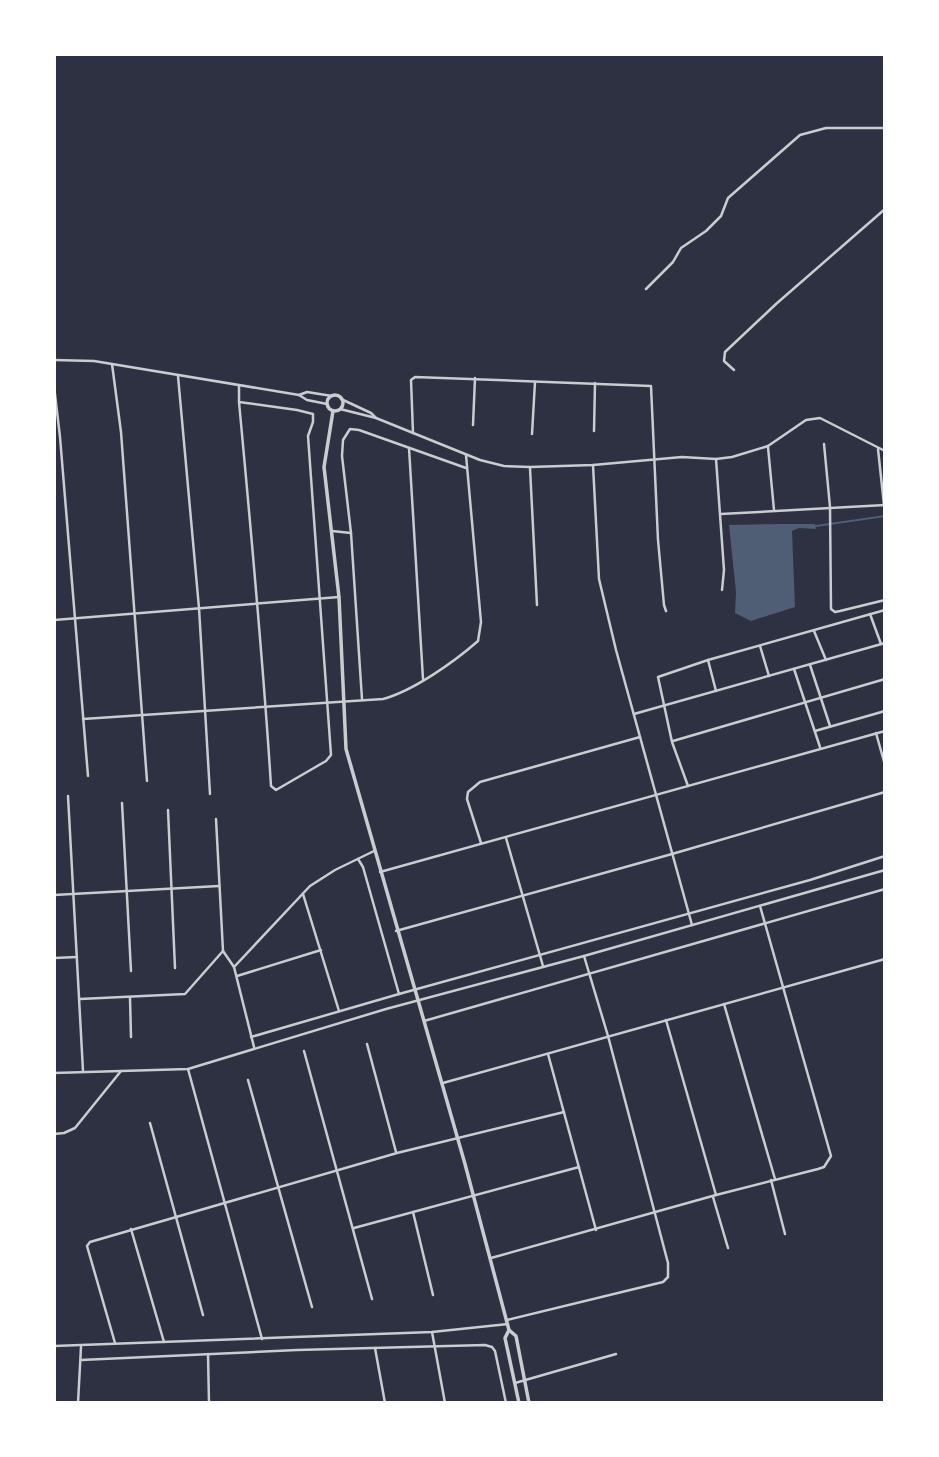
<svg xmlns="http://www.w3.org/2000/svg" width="939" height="1457" font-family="Cabin,sans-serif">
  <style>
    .water { fill: #4f5d75 }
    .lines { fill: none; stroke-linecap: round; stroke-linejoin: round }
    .stream { stroke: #4f5d75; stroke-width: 2 }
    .minor { stroke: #caccd0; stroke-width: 2.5 }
    .tertiary { stroke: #caccd0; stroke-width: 3.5 }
  </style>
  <rect width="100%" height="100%" fill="#2d3142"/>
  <polygon class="water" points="779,524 815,524 816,529 799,528 792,531 795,607 751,621 735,613 736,592 729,525"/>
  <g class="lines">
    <polyline class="stream" points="816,526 885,516"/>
    <g class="minor">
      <polyline points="646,289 673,262 681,248 706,231 721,216 728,198 800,135 826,128 885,128"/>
      <polyline points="54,360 94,361 299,395 307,400 327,404"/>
      <polyline points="112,364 121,432 147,781"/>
      <polyline points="734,370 724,361 725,352 776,304 885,209"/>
      <polyline points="178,376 199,608 210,794"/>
      <polyline points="54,386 60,437 88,776"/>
      <path d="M239 386V402C251 530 263 658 271 786L276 790 326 761 331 755 308 436 313 422V414L297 410 239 402"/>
      <polyline points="299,395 307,392 332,396"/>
      <polyline points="341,399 371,413 376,418"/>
      <polyline points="340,409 376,418 480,460 504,466 530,467 593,465 682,457 716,459 732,457 768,446 806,420 820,418 885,451"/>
      <polyline points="473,425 475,378"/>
      <polyline points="594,431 595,383"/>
      <polyline points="413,433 411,380 415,377 651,386 658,540 664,605 666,611"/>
      <polyline points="532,434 535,382"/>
      <polyline points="824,444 830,507 831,609 835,612 840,611 885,600"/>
      <polyline points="768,447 774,510"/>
      <polyline points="409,448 423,679"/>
      <polyline points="878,449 884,505"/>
      <polyline points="716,459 724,570 722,590"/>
      <polyline points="593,465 599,579 616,650 692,925"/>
      <polyline points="530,468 537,605"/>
      <polyline points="721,514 885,505"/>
      <polyline points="332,531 351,533"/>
      <polyline points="870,614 881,644"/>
      <polyline points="54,620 339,597"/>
      <polyline points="814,631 826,660"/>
      <polyline points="760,646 769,676"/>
      <polyline points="708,660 716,691"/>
      <polyline points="810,665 830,726"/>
      <polyline points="794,669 820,747"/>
      <polyline points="362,699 351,533 342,456 343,440 350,429 359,430 466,468"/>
      <polyline points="634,714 885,643"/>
      <path d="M83 719 383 699C413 691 454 662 478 641L481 622 466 455"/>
      <polyline points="815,731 885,711"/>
      <polyline points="876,733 885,765"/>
      <polyline points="673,741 885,679"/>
      <polyline points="688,786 672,742 658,677 708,660 885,610"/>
      <polyline points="68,796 83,1071"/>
      <polyline points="122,803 131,971"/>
      <polyline points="168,810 175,968"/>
      <polyline points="506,838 543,966"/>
      <polyline points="481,843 467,799 468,792 480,782 640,737"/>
      <polyline points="380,872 885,731"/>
      <polyline points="303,894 339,1011"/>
      <polyline points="54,895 219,886"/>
      <polyline points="396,931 672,854 885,792"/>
      <polyline points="223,951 234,967 254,1047"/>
      <polyline points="54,958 77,957"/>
      <polyline points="234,967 310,886 335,870 374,851"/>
      <polyline points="237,976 321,950"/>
      <polyline points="399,994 810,880 885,856"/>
      <polyline points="130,998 131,1037"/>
      <polyline points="80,999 185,994 223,951 216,819"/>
      <polyline points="724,1004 775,1179"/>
      <polyline points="666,1020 716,1195"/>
      <polyline points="424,1021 885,889"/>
      <polyline points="251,1037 399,994 363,867 358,859"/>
      <polyline points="367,1044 396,1152"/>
      <polyline points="304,1051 372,1299"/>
      <polyline points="548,1054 596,1230"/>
      <polyline points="188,1069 262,1339"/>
      <polyline points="54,1073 188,1069 386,1009 584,956 885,870"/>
      <polyline points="248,1080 312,1307"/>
      <polyline points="443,1083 885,959"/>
      <polyline points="150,1123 203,1315"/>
      <polyline points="54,1134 64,1133 75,1128 121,1071"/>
      <polyline points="771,1180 785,1234"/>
      <polyline points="713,1197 728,1248"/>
      <polyline points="413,1212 433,1295"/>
      <polyline points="354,1228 579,1167"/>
      <polyline points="131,1229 164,1342"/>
      <polyline points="491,1258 716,1195 818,1169 824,1167 831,1156 760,906"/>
      <polyline points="507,1320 663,1282 668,1277 668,1263 608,1036 584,956"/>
      <polyline points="432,1332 445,1403"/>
      <polyline points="115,1343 87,1246 90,1242 397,1153 564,1112"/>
      <polyline points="54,1346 432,1332 508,1324"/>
      <polyline points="375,1348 385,1403"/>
      <polyline points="208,1354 209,1403"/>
      <polyline points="81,1360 297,1350 485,1345 492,1347 495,1351 506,1403"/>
      <polyline points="515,1383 616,1354"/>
      <polyline points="78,1403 81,1347"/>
    </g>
    <g class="tertiary">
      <circle cx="335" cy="403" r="8"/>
      <polyline points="333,411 324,467 339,597 346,749 465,1164 509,1330 516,1336 529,1403"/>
      <polyline points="509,1330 505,1338 519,1403"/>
    </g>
  </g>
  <rect width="939" height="1457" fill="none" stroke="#ffffff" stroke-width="112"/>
</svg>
